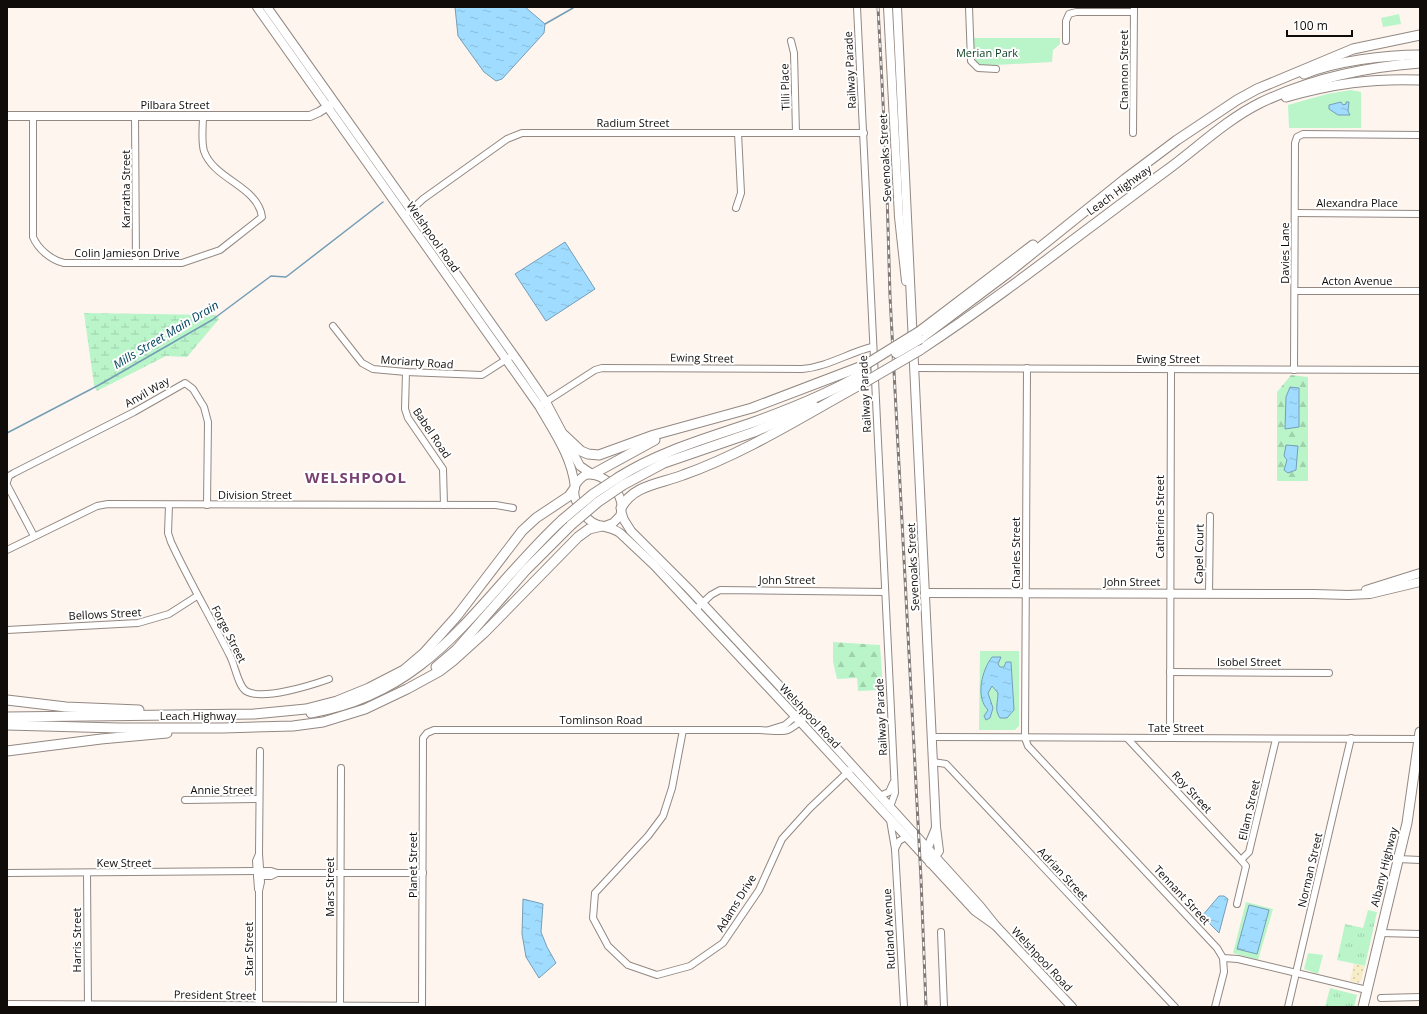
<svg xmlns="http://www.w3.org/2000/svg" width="1427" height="1014" font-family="'Open Sans',sans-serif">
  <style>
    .grass { fill: url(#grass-tufts) }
    .forest { fill: url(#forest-firs) }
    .wetland { fill: url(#wetland-marsh) }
    .sand { fill: url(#sand-dots) }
    .park { fill: #baf5c9 }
    .water { fill: url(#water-ripples); stroke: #759eb6 }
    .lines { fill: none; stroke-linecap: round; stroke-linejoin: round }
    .stream { stroke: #759eb6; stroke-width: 1.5 }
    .minor-casing { stroke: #938882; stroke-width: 8 }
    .major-casing { stroke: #938882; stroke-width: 10 }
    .highway-casing { stroke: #938882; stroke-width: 11 }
    .minor { stroke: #fff; stroke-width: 6 }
    .major { stroke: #fff; stroke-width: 8 }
    .highway { stroke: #fff; stroke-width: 9 }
    .rail-casing { stroke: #7f7875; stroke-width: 3 }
    .rail { stroke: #fff; stroke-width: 1.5; stroke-dasharray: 4.5; stroke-linecap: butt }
    .highway-bridge-casing { stroke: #938882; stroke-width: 11; stroke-linecap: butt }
    .highway-bridge { stroke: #fff; stroke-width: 9 }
    .labels { text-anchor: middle; stroke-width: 4; stroke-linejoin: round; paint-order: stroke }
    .park-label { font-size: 11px; fill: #093e1e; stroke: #fff }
    .street-label { font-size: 11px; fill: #100c0a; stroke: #fff }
    .water-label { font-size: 12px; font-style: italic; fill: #00435f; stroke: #fff }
    .district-label { font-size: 15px; font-weight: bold; letter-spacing: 1px; fill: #774172; stroke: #fff }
  </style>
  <defs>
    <pattern id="grass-tufts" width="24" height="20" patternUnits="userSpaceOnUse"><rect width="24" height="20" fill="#baf5c9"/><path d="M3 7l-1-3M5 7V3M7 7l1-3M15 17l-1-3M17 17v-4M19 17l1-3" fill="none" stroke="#9fd1ab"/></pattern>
    <pattern id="forest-firs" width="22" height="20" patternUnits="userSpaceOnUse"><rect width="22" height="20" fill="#baf5c9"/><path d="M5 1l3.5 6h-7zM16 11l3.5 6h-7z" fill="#9fd1ab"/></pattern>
    <pattern id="wetland-marsh" width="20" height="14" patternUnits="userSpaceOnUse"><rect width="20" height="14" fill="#baf5c9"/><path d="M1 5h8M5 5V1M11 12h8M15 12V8" fill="none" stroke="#9fd1ab"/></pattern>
    <pattern id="sand-dots" width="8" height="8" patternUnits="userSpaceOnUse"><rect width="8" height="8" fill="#f7edc8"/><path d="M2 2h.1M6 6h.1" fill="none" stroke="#d3caaa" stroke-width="1.8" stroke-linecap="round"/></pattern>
    <pattern id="water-ripples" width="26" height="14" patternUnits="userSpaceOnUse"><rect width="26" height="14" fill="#a0dcff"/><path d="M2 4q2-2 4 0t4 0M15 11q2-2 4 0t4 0" fill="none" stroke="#89bcd9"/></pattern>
  </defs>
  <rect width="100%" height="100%" fill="#fef5ef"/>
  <g class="grass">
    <polygon points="1368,910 1377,912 1365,966 1337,960 1345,924 1363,928"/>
    <polygon points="1330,988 1357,995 1354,1007 1325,1007"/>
  </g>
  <g class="forest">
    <polygon points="1291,375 1308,377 1308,481 1277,481 1277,392"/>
    <polygon points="833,642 880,645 883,690 858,691 857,678 837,679 833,662"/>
  </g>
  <polygon class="wetland" points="84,313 216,315 219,319 187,357 166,356 97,391 94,385"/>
  <polygon class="sand" points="1354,964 1365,966 1360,983 1350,981"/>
  <g class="park">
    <polygon points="1399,14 1401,24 1383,27 1381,18"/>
    <polygon points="973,38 1060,38 1060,44 1053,50 1052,62 978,66 974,61"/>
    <polygon points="1351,90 1361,92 1361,128 1289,128 1288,105 1327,94"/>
    <polygon points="980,651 1019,651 1019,726 1015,730 979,730"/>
    <polygon points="1246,902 1273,909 1258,960 1233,953"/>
    <polygon points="1308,953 1323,955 1318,974 1304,969"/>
  </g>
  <g class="water">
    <polygon points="455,7 525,7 545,24 544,33 502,79 496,81 484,72 458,36"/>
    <polygon points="1341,102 1343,105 1346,104 1346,102 1349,102 1348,111 1350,115 1338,115 1329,109 1329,105"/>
    <polygon points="565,242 595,289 546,321 515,274"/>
    <polygon points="1290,387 1299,388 1299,427 1285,429 1286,397"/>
    <polygon points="1286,445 1298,446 1296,470 1288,473 1284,470 1287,460 1284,456"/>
    <path d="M992 657H1001L998 664 1000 667H1004L1006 662H1011L1014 710 1007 718H1000C994 710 998 702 998 693L992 686 988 693 993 708 990 718 986 720 984 716 988 710C975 697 982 670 992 657Z"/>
    <polygon points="1219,896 1224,896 1228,899 1219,933 1202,916"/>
    <polygon points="523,899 543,904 541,932 547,947 556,963 539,978 526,957 522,934"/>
    <polygon points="1249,905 1269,910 1257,954 1237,949"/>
  </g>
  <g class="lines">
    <g class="stream">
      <polyline points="545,24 573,8"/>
      <polyline points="7,433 99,385 212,320 271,276 286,277 383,202"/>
    </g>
    <defs>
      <g id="minor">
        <polyline points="857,7 895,793 890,807"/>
        <polyline points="969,7 971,61 978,68 996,69"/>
        <polyline points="791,41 794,53 796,133"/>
        <polyline points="1066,41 1066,21 1069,14 1076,12 1134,12"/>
        <path d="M33 115V237C38 249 51 260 64 263H182L220 250 262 217C258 186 214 180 204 151 201 141 203 126 203 116"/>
        <polyline points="135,116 136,263"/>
        <polyline points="1133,133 1134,7"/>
        <polyline points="736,208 741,193 738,133"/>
        <polyline points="409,212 423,199 507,139 522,133 864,133"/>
        <polyline points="1295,213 1420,214"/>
        <polyline points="1295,291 1420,291"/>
        <polyline points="333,326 362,363 373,369 406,372 482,375 510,357"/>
        <polyline points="915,368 1420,370"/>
        <polyline points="1027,368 1025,738 1028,746 1217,948 1223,958 1238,959 1367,990"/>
        <polyline points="1294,370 1295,143 1297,137 1303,134 1420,135"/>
        <polyline points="406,372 405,409 408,418 443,469 444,505"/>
        <path d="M544 403 595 370 602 368 802 369C827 367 848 353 872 347"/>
        <polyline points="7,482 9,476 14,473 134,412 185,383 193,389 204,407 208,422 207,505"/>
        <polyline points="7,485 34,536"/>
        <path d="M169 505 168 533 171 542C189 581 211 618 230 656 235 665 238 686 246 691 262 701 312 685 329 679"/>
        <polyline points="7,550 97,506 108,504 496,505 513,508"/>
        <polyline points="1209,593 1210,516"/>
        <polyline points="695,610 711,595 720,590 885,592"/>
        <polyline points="7,630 138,623 169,614 197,596"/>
        <polyline points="1170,672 1329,673"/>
        <polyline points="683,730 672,788 663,816 648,836 595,893 593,918 608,946 628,965 657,975 690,966 723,943 759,890 782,839 810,808 850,770"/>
        <polyline points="769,730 785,725 798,714"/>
        <polyline points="932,737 1419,739"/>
        <polyline points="1127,738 1241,860"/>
        <polyline points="1170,738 1171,369"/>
        <polyline points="933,762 946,764 1175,1007"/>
        <polyline points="880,796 889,792 893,783"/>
        <polyline points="185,800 259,799"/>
        <polyline points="890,820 895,849 904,1007"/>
        <polyline points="895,849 899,841 906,837"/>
        <polyline points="1398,859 1420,860"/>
        <polyline points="7,873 271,871 277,873 423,873"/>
        <polyline points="87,873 88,1007"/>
        <polyline points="257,876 271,876 277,873"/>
        <polyline points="258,889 256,861 259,854"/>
        <polyline points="1237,904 1246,866 1241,860 1249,852 1276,739"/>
        <polyline points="941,932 944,1007"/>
        <polyline points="1380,933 1420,934"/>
        <polyline points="1381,998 1420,997"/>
        <polyline points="7,1004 422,1006"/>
        <polyline points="340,1006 341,768"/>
        <polyline points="259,1007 259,891 261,882 259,854 260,751"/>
        <path d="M422 1007 423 738 427 733 434 730H759C786 731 786 736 807 715"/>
        <polyline points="1215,1007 1224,972 1223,958"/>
        <polyline points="1288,1007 1351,738"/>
      </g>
      <g id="major">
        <path d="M257 7 539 406C554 432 572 457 575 488"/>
        <polyline points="267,7 520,364 546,402 580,466 592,474"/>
        <polyline points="888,7 899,217 906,281"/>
        <polyline points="897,7 936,827 939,851 930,863"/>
        <polyline points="7,116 310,116 319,112 330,105"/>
        <polyline points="621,511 624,520 631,531 689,589 802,710 980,906 996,926 1072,1007"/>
        <path d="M605 526 613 523 620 516C628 496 605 471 585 475 581 478 576 482 575 487 571 499 585 520 596 524 604 528 612 527 620 533L654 565 795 716 975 911 996 926"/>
        <polyline points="1366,590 1420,573"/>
        <polyline points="925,593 1314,594 1348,595 1370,594 1420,582"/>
        <polyline points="926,852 936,828"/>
      </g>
      <g id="highway">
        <path d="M1304 74C1336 61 1385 55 1420 55"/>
        <path d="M1286 97C1332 84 1372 78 1420 80"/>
        <polyline points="920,331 1033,245"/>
        <polyline points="920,339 1008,273 1125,179 1177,140 1237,100 1257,89 1353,49 1420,35"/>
        <path d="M920 350C1005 294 1085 230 1167 170 1197 148 1226 120 1260 103 1310 79 1365 67 1420 63"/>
        <polyline points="564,435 581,451 588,454 599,455 654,435 752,408 865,365"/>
        <polyline points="593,474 655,440"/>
        <path d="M619 477C660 451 708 438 754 422 793 408 830 393 866 372"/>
        <polyline points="623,485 664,463 754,432 814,406"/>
        <path d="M621 508C633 485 660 484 683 475 748 452 806 414 867 381"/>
        <polyline points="436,667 456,650 526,570 571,525"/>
        <polyline points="7,700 66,707 139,710"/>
        <path d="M311 713C435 692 479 597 562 520"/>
        <polyline points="7,717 254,714 306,709 337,701 369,688 404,670 424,653 457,616 522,531 536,518 569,496 574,489"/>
        <polyline points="7,725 118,728 223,728 293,726 323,722 365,709 407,689 440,671 453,661 484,633 578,537 589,529 602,526"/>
        <polyline points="7,751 101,739 167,733"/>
        <polyline points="1363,1007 1407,823 1420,732"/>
      </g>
    </defs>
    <use href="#minor" class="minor-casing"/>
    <use href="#major" class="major-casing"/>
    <use href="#highway" class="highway-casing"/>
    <use href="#minor" class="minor"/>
    <use href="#major" class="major"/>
    <use href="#highway" class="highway"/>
    <defs>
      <polyline id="rail" points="878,7 886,159 890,296 921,879 926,1007"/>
    </defs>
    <use href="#rail" class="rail-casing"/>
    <use href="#rail" class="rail"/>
    <defs>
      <g id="highway-bridge">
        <polyline points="896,353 920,339"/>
        <polyline points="865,365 920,331"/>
        <polyline points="867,381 920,350"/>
        <polyline points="562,520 593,494 619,477"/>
        <polyline points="571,525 598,502 623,485"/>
      </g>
    </defs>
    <use href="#highway-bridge" class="highway-bridge-casing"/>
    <use href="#highway-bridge" class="highway-bridge"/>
  </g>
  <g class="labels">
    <g class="park-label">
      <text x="987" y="57">Merian Park</text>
    </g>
    <g class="street-label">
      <text transform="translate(850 70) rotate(-93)" y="4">Railway Parade</text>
      <text transform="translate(1124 70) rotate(-90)" y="4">Channon Street</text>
      <text transform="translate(785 87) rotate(-92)" y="4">Tilli Place</text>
      <text x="175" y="109">Pilbara Street</text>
      <text x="633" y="127">Radium Street</text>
      <text transform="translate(885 158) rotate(-93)" y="4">Sevenoaks Street</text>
      <text transform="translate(126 189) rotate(-90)" y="4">Karratha Street</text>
      <text transform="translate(1119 190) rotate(-36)" y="4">Leach Highway</text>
      <text x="1357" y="207">Alexandra Place</text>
      <text transform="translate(433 237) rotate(55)" y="4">Welshpool Road</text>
      <text x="127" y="257">Colin Jamieson Drive</text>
      <text transform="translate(1285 253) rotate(-90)" y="4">Davies Lane</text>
      <text x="1357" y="285">Acton Avenue</text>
      <text transform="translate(702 358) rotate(1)" y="4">Ewing Street</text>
      <text x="1168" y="363">Ewing Street</text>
      <text transform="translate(417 362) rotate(4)" y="4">Moriarty Road</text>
      <text transform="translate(147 392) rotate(-30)" y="4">Anvil Way</text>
      <text transform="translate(865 394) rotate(-93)" y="4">Railway Parade</text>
      <text transform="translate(432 433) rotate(56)" y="4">Babel Road</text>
      <text x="255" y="499">Division Street</text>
      <text transform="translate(1160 517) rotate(-90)" y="4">Catherine Street</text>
      <text transform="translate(1016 553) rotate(-90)" y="4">Charles Street</text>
      <text transform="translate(1199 554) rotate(-89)" y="4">Capel Court</text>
      <text transform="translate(913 567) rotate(-93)" y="4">Sevenoaks Street</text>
      <text x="787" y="584">John Street</text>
      <text x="1132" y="586">John Street</text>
      <text transform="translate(105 614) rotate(-3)" y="4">Bellows Street</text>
      <text transform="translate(229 634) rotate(63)" y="4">Forge Street</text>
      <text x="1249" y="666">Isobel Street</text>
      <text x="198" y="720">Leach Highway</text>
      <text transform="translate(810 716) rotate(47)" y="4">Welshpool Road</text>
      <text transform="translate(881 717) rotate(-93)" y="4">Railway Parade</text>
      <text x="601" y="724">Tomlinson Road</text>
      <text x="1176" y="732">Tate Street</text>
      <text x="222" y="794">Annie Street</text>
      <text transform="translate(1192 792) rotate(47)" y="4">Roy Street</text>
      <text transform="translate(1249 810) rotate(-77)" y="4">Ellam Street</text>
      <text x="124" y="867">Kew Street</text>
      <text transform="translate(413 865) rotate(-90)" y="4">Planet Street</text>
      <text transform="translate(1384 867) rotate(-76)" y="4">Albany Highway</text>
      <text transform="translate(1310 870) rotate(-77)" y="4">Norman Street</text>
      <text transform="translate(1063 874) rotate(47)" y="4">Adrian Street</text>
      <text transform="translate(330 887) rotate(-90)" y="4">Mars Street</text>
      <text transform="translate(1182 895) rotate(47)" y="4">Tennant Street</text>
      <text transform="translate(736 903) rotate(-58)" y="4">Adams Drive</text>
      <text transform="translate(889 929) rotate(-93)" y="4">Rutland Avenue</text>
      <text transform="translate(77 940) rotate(-90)" y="4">Harris Street</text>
      <text transform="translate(249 949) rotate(-90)" y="4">Star Street</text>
      <text transform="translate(1042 959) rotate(47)" y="4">Welshpool Road</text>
      <text transform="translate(215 995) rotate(1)" y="4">President Street</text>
    </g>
    <g class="water-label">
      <text transform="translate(166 335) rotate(-31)" y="4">Mills Street Main Drain</text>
    </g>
    <g class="district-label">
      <text x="356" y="483">WELSHPOOL</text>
    </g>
  </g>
  <rect width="1427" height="1014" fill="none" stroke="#100c0a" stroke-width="16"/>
  <path d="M1287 30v6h65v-6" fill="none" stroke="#100c0a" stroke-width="2"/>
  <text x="1293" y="30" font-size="12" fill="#100c0a" stroke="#ffffff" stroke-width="3" paint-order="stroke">100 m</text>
</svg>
